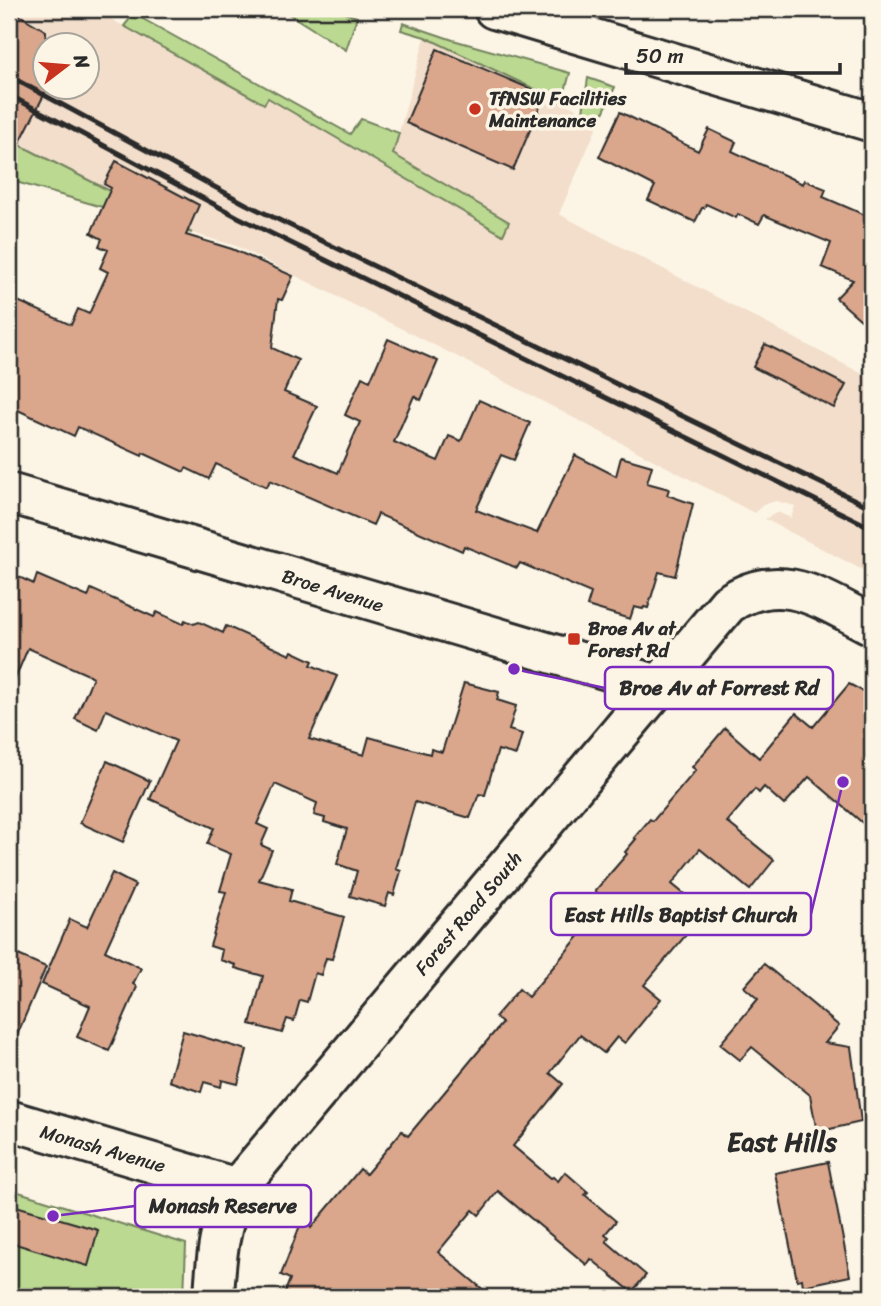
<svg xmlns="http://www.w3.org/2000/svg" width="881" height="1306" font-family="Sriracha,sans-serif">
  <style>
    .built { fill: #f2decb; fill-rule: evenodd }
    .green { fill: #bbd991; stroke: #73825e; stroke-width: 2 }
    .building { fill: #daa78d; stroke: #2b2b2b; stroke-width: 2 }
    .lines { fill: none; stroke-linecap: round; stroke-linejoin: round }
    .minor-casing { stroke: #2b2b2b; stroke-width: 44 }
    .major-casing { stroke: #2b2b2b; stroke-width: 44 }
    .minor { stroke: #fcf5e5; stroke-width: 38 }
    .major { stroke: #fcf5e5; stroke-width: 38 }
    .rail { stroke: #2b2b2b; stroke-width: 5 }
    .poi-dot { fill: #c8321e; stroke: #fcf5e5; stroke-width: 2.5 }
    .labels { text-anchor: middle; stroke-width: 7; stroke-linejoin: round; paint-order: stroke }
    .poi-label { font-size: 19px; font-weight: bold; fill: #2b2b2b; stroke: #fcf5e5; text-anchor: start }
    .street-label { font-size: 19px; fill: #2b2b2b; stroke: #fcf5e5 }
    .district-label { font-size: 26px; font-weight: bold; fill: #2b2b2b; stroke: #fcf5e5 }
    .leader { fill: none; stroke: #7b2cbf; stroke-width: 2.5 }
    .callout-dot { fill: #7b2cbf; stroke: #fcf5e5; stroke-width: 2.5 }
    .callout { fill: #fcf5e5; stroke: #7b2cbf; stroke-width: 2.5 }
    .callout-label { font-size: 21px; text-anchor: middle; font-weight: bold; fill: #2b2b2b }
  </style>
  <rect width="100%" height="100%" fill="#fcf5e5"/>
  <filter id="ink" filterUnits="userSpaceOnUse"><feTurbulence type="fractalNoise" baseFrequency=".0143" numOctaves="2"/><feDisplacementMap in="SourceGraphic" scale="14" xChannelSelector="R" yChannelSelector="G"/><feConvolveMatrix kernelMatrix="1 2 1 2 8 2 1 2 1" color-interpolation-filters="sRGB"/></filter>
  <g filter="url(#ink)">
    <path class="built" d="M9 9H93L264 104 267 98 502 235 508 221 393 154 425 37 600 120 559 214 872 379V575L765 519 777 512 791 518 795 506 776 501 763 505 754 513 460 358 236 246 192 233 18 144 20 140 9 133ZM46 46H88V88H46Z"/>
    <g class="green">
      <polygon points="281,9 332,9 357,17 346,50"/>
      <polygon points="134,14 350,134 361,119 399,133 393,154 509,222 503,235 268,98 264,104 124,26"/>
      <polygon points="403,23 453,40 570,73 562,102 425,37 401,30"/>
      <polygon points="588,78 615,87 600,120 583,112"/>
      <polygon points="9,139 18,144 192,233 9,180"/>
      <polygon points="9,1189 186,1244 184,1297 9,1297"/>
    </g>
    <g class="building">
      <polygon points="9,9 46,31 46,91 9,164"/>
      <polygon points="437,49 545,95 513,170 406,123"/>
      <polygon points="620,112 698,151 709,129 736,142 732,151 803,184 804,180 826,189 823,197 872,218 872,307 861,320 836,298 853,280 822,267 831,243 764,215 759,224 738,214 736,218 706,204 704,208 702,208 695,222 648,200 655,186 599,157"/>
      <polygon points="116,161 199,205 186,235 232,249 293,276 282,300 278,299 272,348 298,360 284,392 317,406 294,454 338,473 360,422 345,415 362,377 370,381 388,339 438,361 421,400 414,396 394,442 438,461 449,436 461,441 479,400 530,423 514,460 501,455 476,510 537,533 575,455 616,476 621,457 652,466 647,483 669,489 667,495 693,504 675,576 659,572 648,608 644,607 643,609 634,607 630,619 587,606 591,593 520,563 517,568 464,546 462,551 378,514 373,525 270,480 267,487 216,464 209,479 186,468 184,472 143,453 142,456 78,427 74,436 9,406 9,297 71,325 78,309 89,314 108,272 100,268 108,250 99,246 102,239 91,233 111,188 104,184"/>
      <polygon points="765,344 846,385 834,408 753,367"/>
      <polygon points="37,575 88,597 91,589 154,617 157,612 183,624 185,620 194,624 199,622 223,633 226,626 290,655 292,651 313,661 311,665 337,676 309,739 364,755 369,737 430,754 431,749 442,752 464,683 499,692 497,700 516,706 509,730 522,734 516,755 498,750 485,795 479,794 470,818 415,802 396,869 401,871 394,895 389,893 385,906 350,896 357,871 337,864 347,829 324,822 325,818 314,815 317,803 275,784 257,824 268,829 261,845 272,850 259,880 292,889 289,901 344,917 332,959 326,958 321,975 315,973 307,1002 300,1000 294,1021 287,1019 282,1033 250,1024 263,976 235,968 236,965 220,960 222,950 210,946 226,892 220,891 231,854 207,844 214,828 150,799 176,741 106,710 98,730 75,719 93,677 28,648 9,693 9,595 17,576 34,584"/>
      <polygon points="849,684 872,696 872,831 809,777 784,805 764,787 759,793 755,789 727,822 774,860 750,890 700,849 672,884 700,907 681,931 686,935 644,985 661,999 625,1043 617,1037 604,1053 580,1035 550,1073 563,1084 513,1146 551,1178 553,1177 558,1181 565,1172 588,1192 585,1195 616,1221 605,1234 609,1237 606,1241 646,1275 632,1292 591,1259 587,1265 498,1191 479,1215 473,1210 438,1252 492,1297 283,1297 290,1279 281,1275 304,1215 311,1228 360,1169 366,1174 402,1131 408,1136 502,1023 495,1017 519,989 528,997 596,916 594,914 606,900 595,891 627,854 625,852 636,839 634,838 650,819 653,821 696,770 692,767 725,728 759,758 796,713 813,727"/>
      <polygon points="107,761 150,781 123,842 80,823"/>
      <polygon points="112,873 135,885 105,951 141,968 133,984 137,987 109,1051 77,1037 90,1006 42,984 70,919 87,927"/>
      <polygon points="9,951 46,967 9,1054"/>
      <polygon points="764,964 839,1026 825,1043 851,1047 861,1122 817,1132 810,1095 752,1047 740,1060 720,1044 758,999 744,987"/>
      <polygon points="183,1031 247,1050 238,1084 222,1080 221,1087 204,1082 201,1092 169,1081"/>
      <polygon points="828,1162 850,1276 803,1286 802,1279 797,1280 775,1173"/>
      <polygon points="9,1204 98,1230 88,1266 9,1242"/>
    </g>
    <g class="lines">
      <defs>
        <g id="minor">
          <polyline points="9,493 658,685"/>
          <polyline points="9,1120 237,1188"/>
          <path d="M214 1297C216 1258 219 1224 237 1188L728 604C781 568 823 600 872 625"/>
        </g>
        <polyline id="major" points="494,9 872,122"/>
      </defs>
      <use href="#minor" class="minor-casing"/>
      <use href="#major" class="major-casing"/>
      <use href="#minor" class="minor"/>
      <use href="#major" class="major"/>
      <g class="rail">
        <polyline points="9,76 246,204 872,508"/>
        <polyline points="9,95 238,217 872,528"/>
      </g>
    </g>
  </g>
  <g class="poi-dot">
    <circle cx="475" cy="109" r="7"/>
    <rect x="567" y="632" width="14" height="14" rx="3.5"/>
  </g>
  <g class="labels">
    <g class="poi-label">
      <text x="489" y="105">TfNSW Facilities<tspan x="489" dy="22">Maintenance</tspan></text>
      <text x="588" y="635">Broe Av at<tspan x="588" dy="22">Forest Rd</tspan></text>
    </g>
    <g class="street-label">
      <text transform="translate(333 590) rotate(17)" y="7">Broe Avenue</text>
      <text transform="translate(468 913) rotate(-50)" y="7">Forest Road South</text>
      <text transform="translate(103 1148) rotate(16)" y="7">Monash Avenue</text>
    </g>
    <g class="district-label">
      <text x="782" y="1151">East Hills</text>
    </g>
  </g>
  <path class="leader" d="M514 669L605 688M843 782L811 914M53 1216L135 1206"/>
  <g class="callout-dot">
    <circle cx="514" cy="669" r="7"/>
    <circle cx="843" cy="782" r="7"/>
    <circle cx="53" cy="1216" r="7"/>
  </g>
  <g class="callout">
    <rect x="605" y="667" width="228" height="42" rx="7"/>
    <rect x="551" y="893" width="260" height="42" rx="7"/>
    <rect x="135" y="1185" width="176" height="42" rx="7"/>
  </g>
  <g class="callout-label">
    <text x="719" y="695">Broe Av at Forrest Rd</text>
    <text x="681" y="922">East Hills Baptist Church</text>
    <text x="223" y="1213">Monash Reserve</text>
  </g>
  <rect width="881" height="1306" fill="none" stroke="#fcf5e5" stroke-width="35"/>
  <rect x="18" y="18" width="846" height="1271" fill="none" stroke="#2b2b2b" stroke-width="2.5" filter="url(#ink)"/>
  <g transform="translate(66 66) rotate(74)"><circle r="33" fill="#fcf5e5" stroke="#a8a49b" stroke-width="2"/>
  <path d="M0-5L12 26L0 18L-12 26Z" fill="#c8321e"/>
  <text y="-10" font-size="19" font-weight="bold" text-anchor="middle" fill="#2b2b2b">N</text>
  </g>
  <path d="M626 63v10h214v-10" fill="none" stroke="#2b2b2b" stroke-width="3.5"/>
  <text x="636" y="63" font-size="21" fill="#2b2b2b" stroke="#fcf5e5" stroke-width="5" paint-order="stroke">50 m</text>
</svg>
